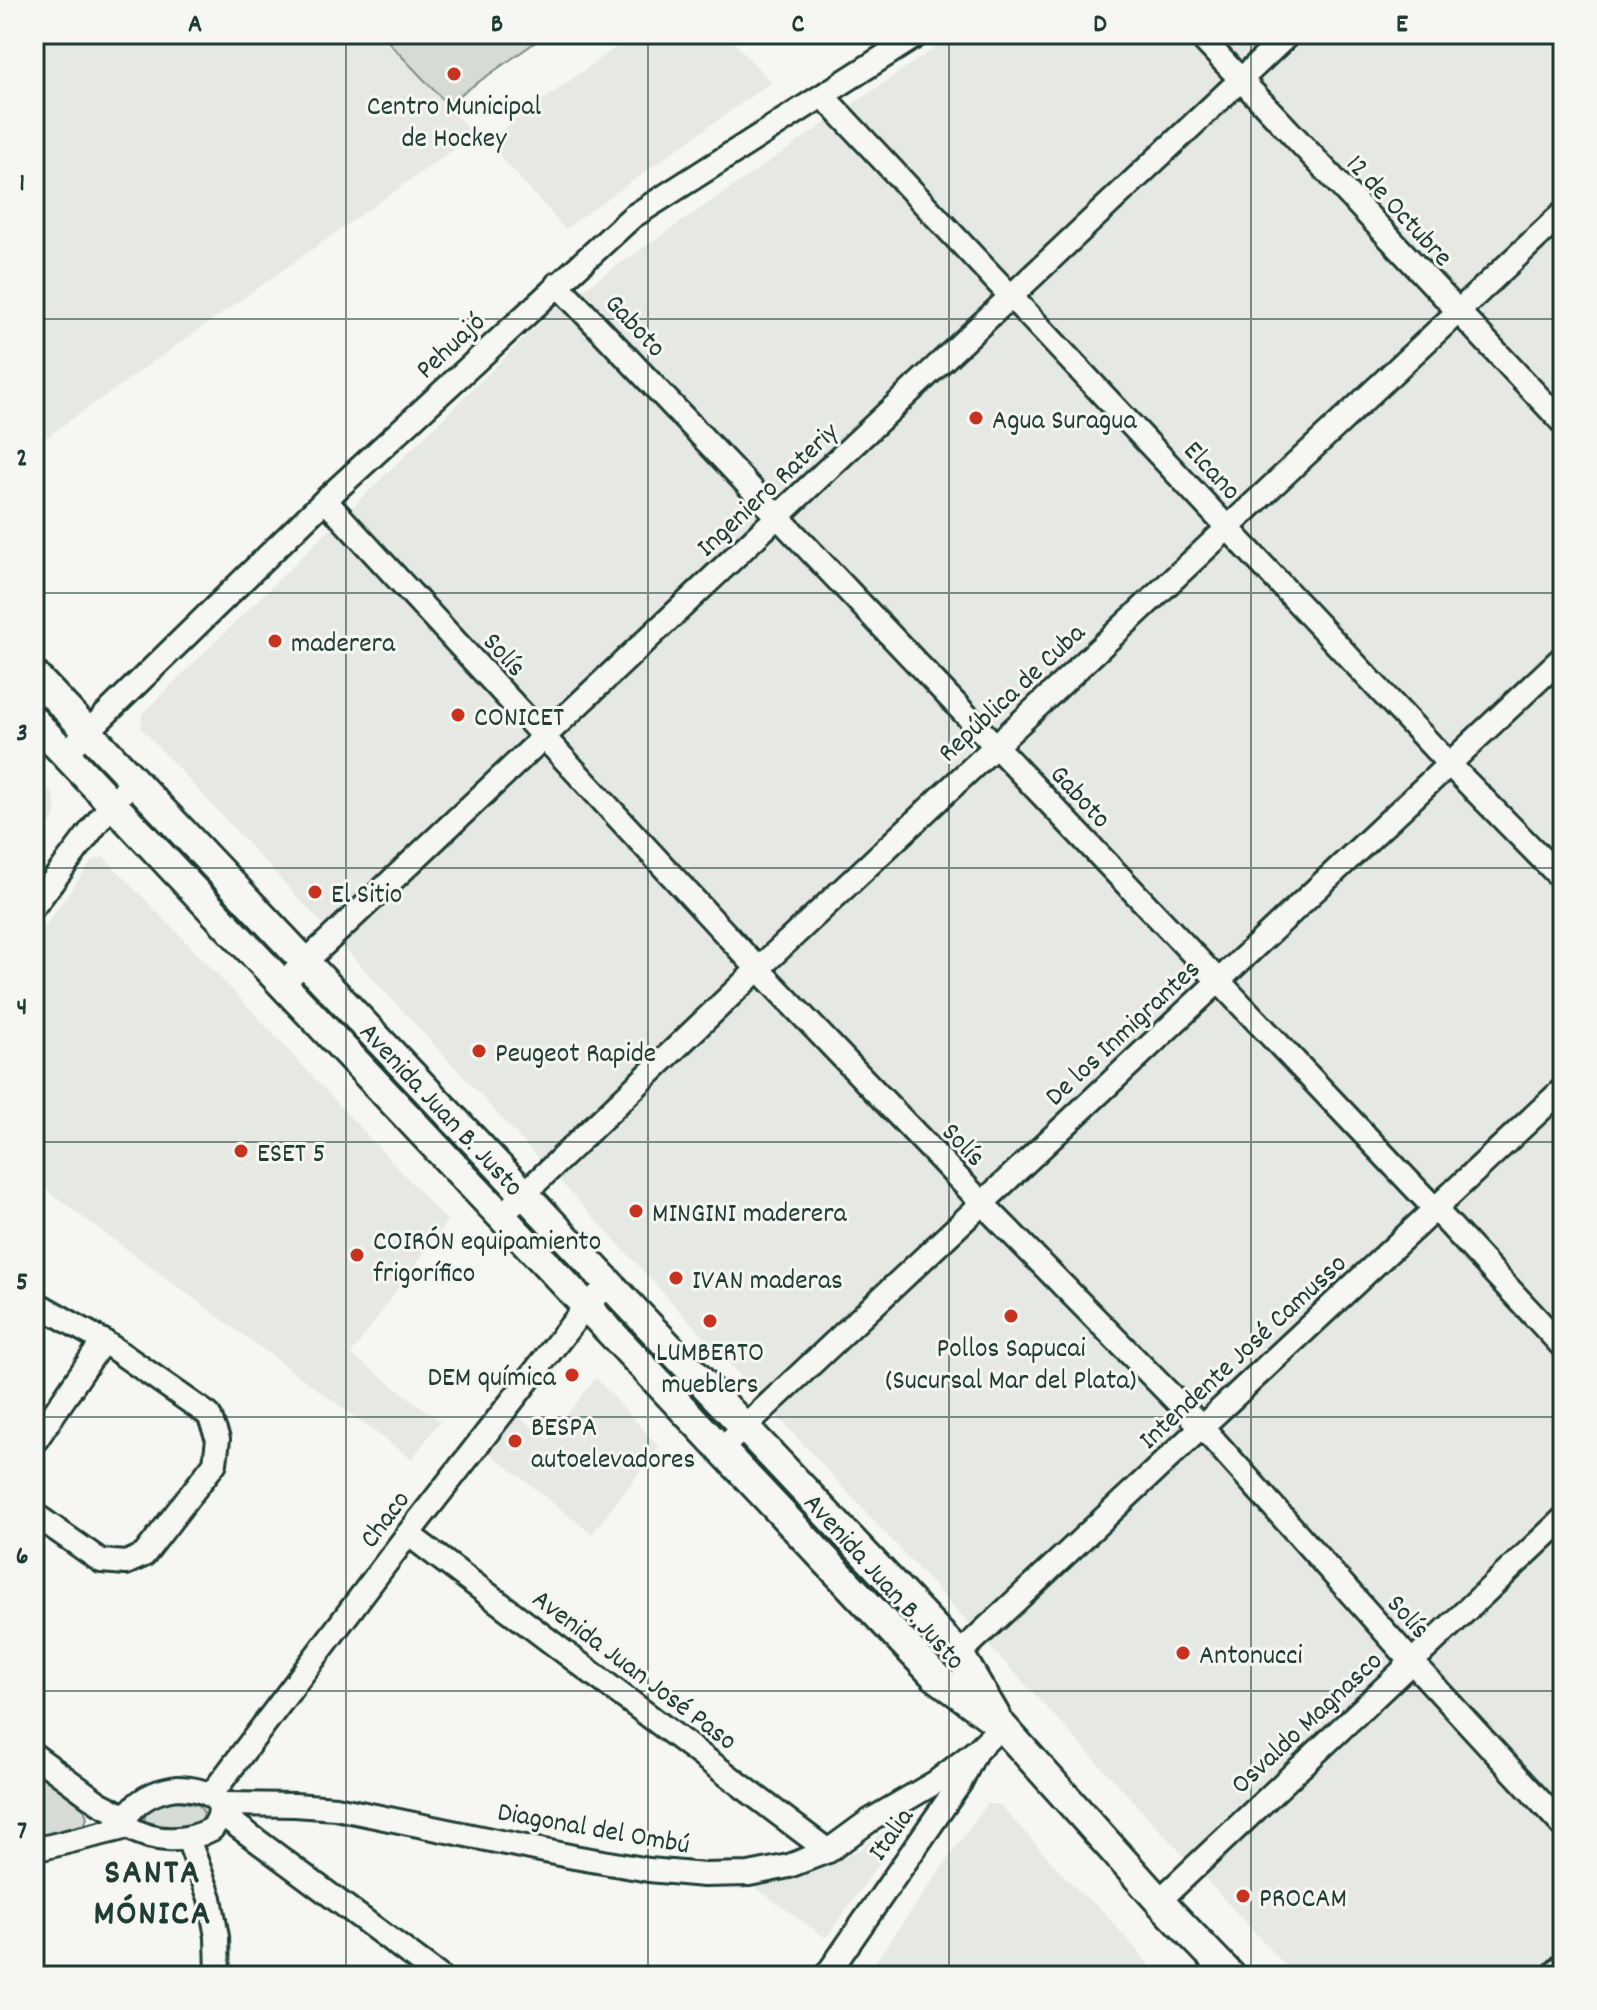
<svg xmlns="http://www.w3.org/2000/svg" width="1597" height="2010" font-family="Dekko,sans-serif">
  <style>
    .built { fill: #e6e8e4 }
    .green { fill: #d6dbd6; stroke: #7a8c85; stroke-width: 2 }
    .lines { fill: none; stroke-linecap: round; stroke-linejoin: round }
    .minor-casing { stroke: #1f3d34; stroke-width: 28 }
    .major-casing { stroke: #1f3d34; stroke-width: 34 }
    .minor { stroke: #f6f6f2; stroke-width: 22 }
    .major { stroke: #f6f6f2; stroke-width: 28 }
    .grid { fill: none; stroke: #1f3d34; stroke-width: 2; stroke-opacity: 0.55 }
    .poi-dot { fill: #c8321e; stroke: #f6f6f2; stroke-width: 3 }
    .labels { text-anchor: middle; stroke-width: 6; stroke-linejoin: round; paint-order: stroke }
    .poi-label { font-size: 28px; fill: #1f3d34; stroke: #f6f6f2; text-anchor: start }
    .street-label { font-size: 28px; fill: #1f3d34; stroke: #f6f6f2 }
    .district-label { font-size: 36px; font-weight: bold; letter-spacing: 2px; fill: #1f3d34; stroke: #f6f6f2 }
    .neatline { fill: none; stroke: #1f3d34; stroke-width: 3 }
    .grid-label { font-size: 26px; text-anchor: middle; font-weight: bold; fill: #1f3d34 }
  </style>
  <rect width="100%" height="100%" fill="#f6f6f2"/>
  <filter id="ink" filterUnits="userSpaceOnUse"><feTurbulence type="fractalNoise" baseFrequency=".0125" numOctaves="2"/><feDisplacementMap in="SourceGraphic" scale="16" xChannelSelector="R" yChannelSelector="G"/><feConvolveMatrix kernelMatrix="1 2 1 2 8 2 1 2 1" color-interpolation-filters="sRGB"/></filter>
  <g filter="url(#ink)">
    <g class="built">
      <polygon points="34,34 384,34 391,45 474,135 34,446"/>
      <polygon points="634,34 726,34 771,82 565,229 487,141"/>
      <polygon points="955,34 1563,34 1563,1976 1295,1976 141,728 142,714 553,310"/>
      <polygon points="34,774 54,795 56,815 34,846"/>
      <polygon points="104,857 234,992 447,1221 351,1354 440,1421 412,1459 34,1181 34,941 92,861"/>
      <polygon points="596,1378 659,1447 592,1534 485,1449 513,1413 548,1439"/>
      <polygon points="987,1804 1000,1805 1079,1892 1100,1908 1159,1976 865,1976"/>
      <polygon points="889,1829 898,1837 826,1938 753,1886 825,1867 860,1849"/>
    </g>
    <g class="green">
      <polygon points="384,34 547,34 447,104 391,45"/>
      <polygon points="34,1770 84,1808 87,1818 84,1826 34,1841"/>
      <path d="M178 1801 199 1805 204 1813 200 1823C183 1830 158 1834 144 1820 147 1805 164 1803 178 1801Z"/>
    </g>
    <g class="lines">
      <defs>
        <g id="minor">
          <polyline points="1198,34 1563,423"/>
          <polyline points="823,96 1449,764 1563,880"/>
          <polyline points="557,284 1436,1210 1563,1347"/>
          <polyline points="325,500 758,969 982,1203 1203,1428 1412,1662 1563,1826"/>
          <polyline points="65,754 325,500 632,217 919,34"/>
          <polyline points="34,906 112,803 134,781"/>
          <polyline points="282,984 1289,34"/>
          <polyline points="501,1216 758,969 1563,213"/>
          <polyline points="34,1302 103,1341 209,1415 218,1439 215,1463 144,1555 126,1563 101,1561 34,1514"/>
          <polyline points="34,1443 103,1341"/>
          <polyline points="721,1449 1563,657"/>
          <polyline points="408,1534 828,1851"/>
          <polyline points="959,1654 1563,1089"/>
          <polyline points="34,1755 99,1803 126,1817"/>
          <path d="M176 1788C202 1788 235 1798 212 1829 186 1843 154 1843 128 1827L126 1817C138 1799 155 1791 176 1788Z"/>
          <polyline points="211,1795 408,1534 586,1306 610,1284"/>
          <polyline points="219,1804 295,1805 336,1808 574,1857 649,1870 704,1875 749,1874 789,1866 828,1851 869,1821 936,1782 976,1751"/>
          <polyline points="220,1813 439,1976"/>
          <polyline points="188,1839 210,1898 217,1937 218,1976"/>
          <polyline points="34,1850 128,1827"/>
          <polyline points="1159,1901 1563,1519"/>
          <polyline points="826,1976 960,1783 976,1751 1002,1726"/>
          <polyline points="1552,1976 1563,1965"/>
        </g>
        <g id="major">
          <polyline points="34,675 959,1654 995,1715"/>
          <polyline points="34,721 935,1676 1002,1726 1159,1901 1231,1976"/>
        </g>
      </defs>
      <use href="#minor" class="minor-casing"/>
      <use href="#major" class="major-casing"/>
      <use href="#minor" class="minor"/>
      <use href="#major" class="major"/>
    </g>
  </g>
  <path class="grid" d="M346 34V1976M648 34V1976M949 34V1976M1251 34V1976M34 319H1563M34 593H1563M34 868H1563M34 1142H1563M34 1417H1563M34 1691H1563"/>
  <g class="poi-dot">
    <circle cx="454" cy="74" r="8"/>
    <circle cx="976" cy="418" r="8"/>
    <circle cx="275" cy="641" r="8"/>
    <circle cx="458" cy="715" r="8"/>
    <circle cx="315" cy="892" r="8"/>
    <circle cx="479" cy="1051" r="8"/>
    <circle cx="241" cy="1151" r="8"/>
    <circle cx="636" cy="1211" r="8"/>
    <circle cx="357" cy="1255" r="8"/>
    <circle cx="676" cy="1278" r="8"/>
    <circle cx="1011" cy="1316" r="8"/>
    <circle cx="710" cy="1321" r="8"/>
    <circle cx="572" cy="1375" r="8"/>
    <circle cx="515" cy="1441" r="8"/>
    <circle cx="1183" cy="1653" r="8"/>
    <circle cx="1243" cy="1896" r="8"/>
  </g>
  <g class="labels">
    <g class="poi-label">
      <text x="454" y="114" text-anchor="middle">Centro Municipal<tspan x="454" dy="32">de Hockey</tspan></text>
      <text x="992" y="428">Agua Suragua</text>
      <text x="291" y="651">maderera</text>
      <text x="474" y="725">CONICET</text>
      <text x="331" y="902">El Sitio</text>
      <text x="495" y="1061">Peugeot Rapide</text>
      <text x="257" y="1161">ESET 5</text>
      <text x="652" y="1221">MINGINI maderera</text>
      <text x="373" y="1249">COIRÓN equipamiento<tspan x="373" dy="32">frigorífico</tspan></text>
      <text x="692" y="1288">IVAN maderas</text>
      <text x="1011" y="1356" text-anchor="middle">Pollos Sapucai<tspan x="1011" dy="32">(Sucursal Mar del Plata)</tspan></text>
      <text x="710" y="1360" text-anchor="middle">LUMBERTO<tspan x="710" dy="32">mueblers</tspan></text>
      <text x="556" y="1385" text-anchor="end">DEM química</text>
      <text x="531" y="1435">BESPA<tspan x="531" dy="32">autoelevadores</tspan></text>
      <text x="1199" y="1663">Antonucci</text>
      <text x="1259" y="1906">PROCAM</text>
    </g>
    <g class="street-label">
      <text transform="translate(1401 209) rotate(47)" y="10">12 de Octubre</text>
      <text transform="translate(637 324) rotate(47)" y="10">Gaboto</text>
      <text transform="translate(449 344) rotate(-43)" y="10">Pehuajó</text>
      <text transform="translate(1214 469) rotate(47)" y="10">Elcano</text>
      <text transform="translate(766 488) rotate(-43)" y="10">Ingeniero Rateriy</text>
      <text transform="translate(506 653) rotate(48)" y="10">Solís</text>
      <text transform="translate(1010 691) rotate(-43)" y="10">República de Cuba</text>
      <text transform="translate(1082 795) rotate(47)" y="10">Gaboto</text>
      <text transform="translate(1121 1031) rotate(-43)" y="10">De los Inmigrantes</text>
      <text transform="translate(443 1108) rotate(47)" y="10">Avenida Juan B. Justo</text>
      <text transform="translate(965 1143) rotate(46)" y="10">Solís</text>
      <text transform="translate(1241 1350) rotate(-43)" y="10">Intendente José Camusso</text>
      <text transform="translate(383 1518) rotate(-53)" y="10">Chaco</text>
      <text transform="translate(886 1580) rotate(48)" y="10">Avenida Juan B. Justo</text>
      <text transform="translate(1410 1615) rotate(48)" y="10">Solís</text>
      <text transform="translate(636 1668) rotate(37)" y="10">Avenida Juan José Paso</text>
      <text transform="translate(1305 1721) rotate(-43)" y="10">Osvaldo Magnasco</text>
      <text transform="translate(594 1826) rotate(10)" y="10">Diagonal del Ombú</text>
      <text transform="translate(889 1833) rotate(-55)" y="10">Italia</text>
    </g>
    <g class="district-label">
      <text x="153" y="1882">SANTA<tspan x="153" dy="41">MÓNICA</tspan></text>
    </g>
  </g>
  <rect width="1597" height="2010" fill="none" stroke="#f6f6f2" stroke-width="88"/>
  <rect x="44" y="44" width="1509" height="1922" class="neatline"/>
  <g class="grid-label">
    <text x="195" y="31">A</text>
    <text x="497" y="31">B</text>
    <text x="798" y="31">C</text>
    <text x="1100" y="31">D</text>
    <text x="1402" y="31">E</text>
    <text x="22" y="190">1</text>
    <text x="22" y="465">2</text>
    <text x="22" y="740">3</text>
    <text x="22" y="1014">4</text>
    <text x="22" y="1289">5</text>
    <text x="22" y="1563">6</text>
    <text x="22" y="1838">7</text>
  </g>
</svg>
